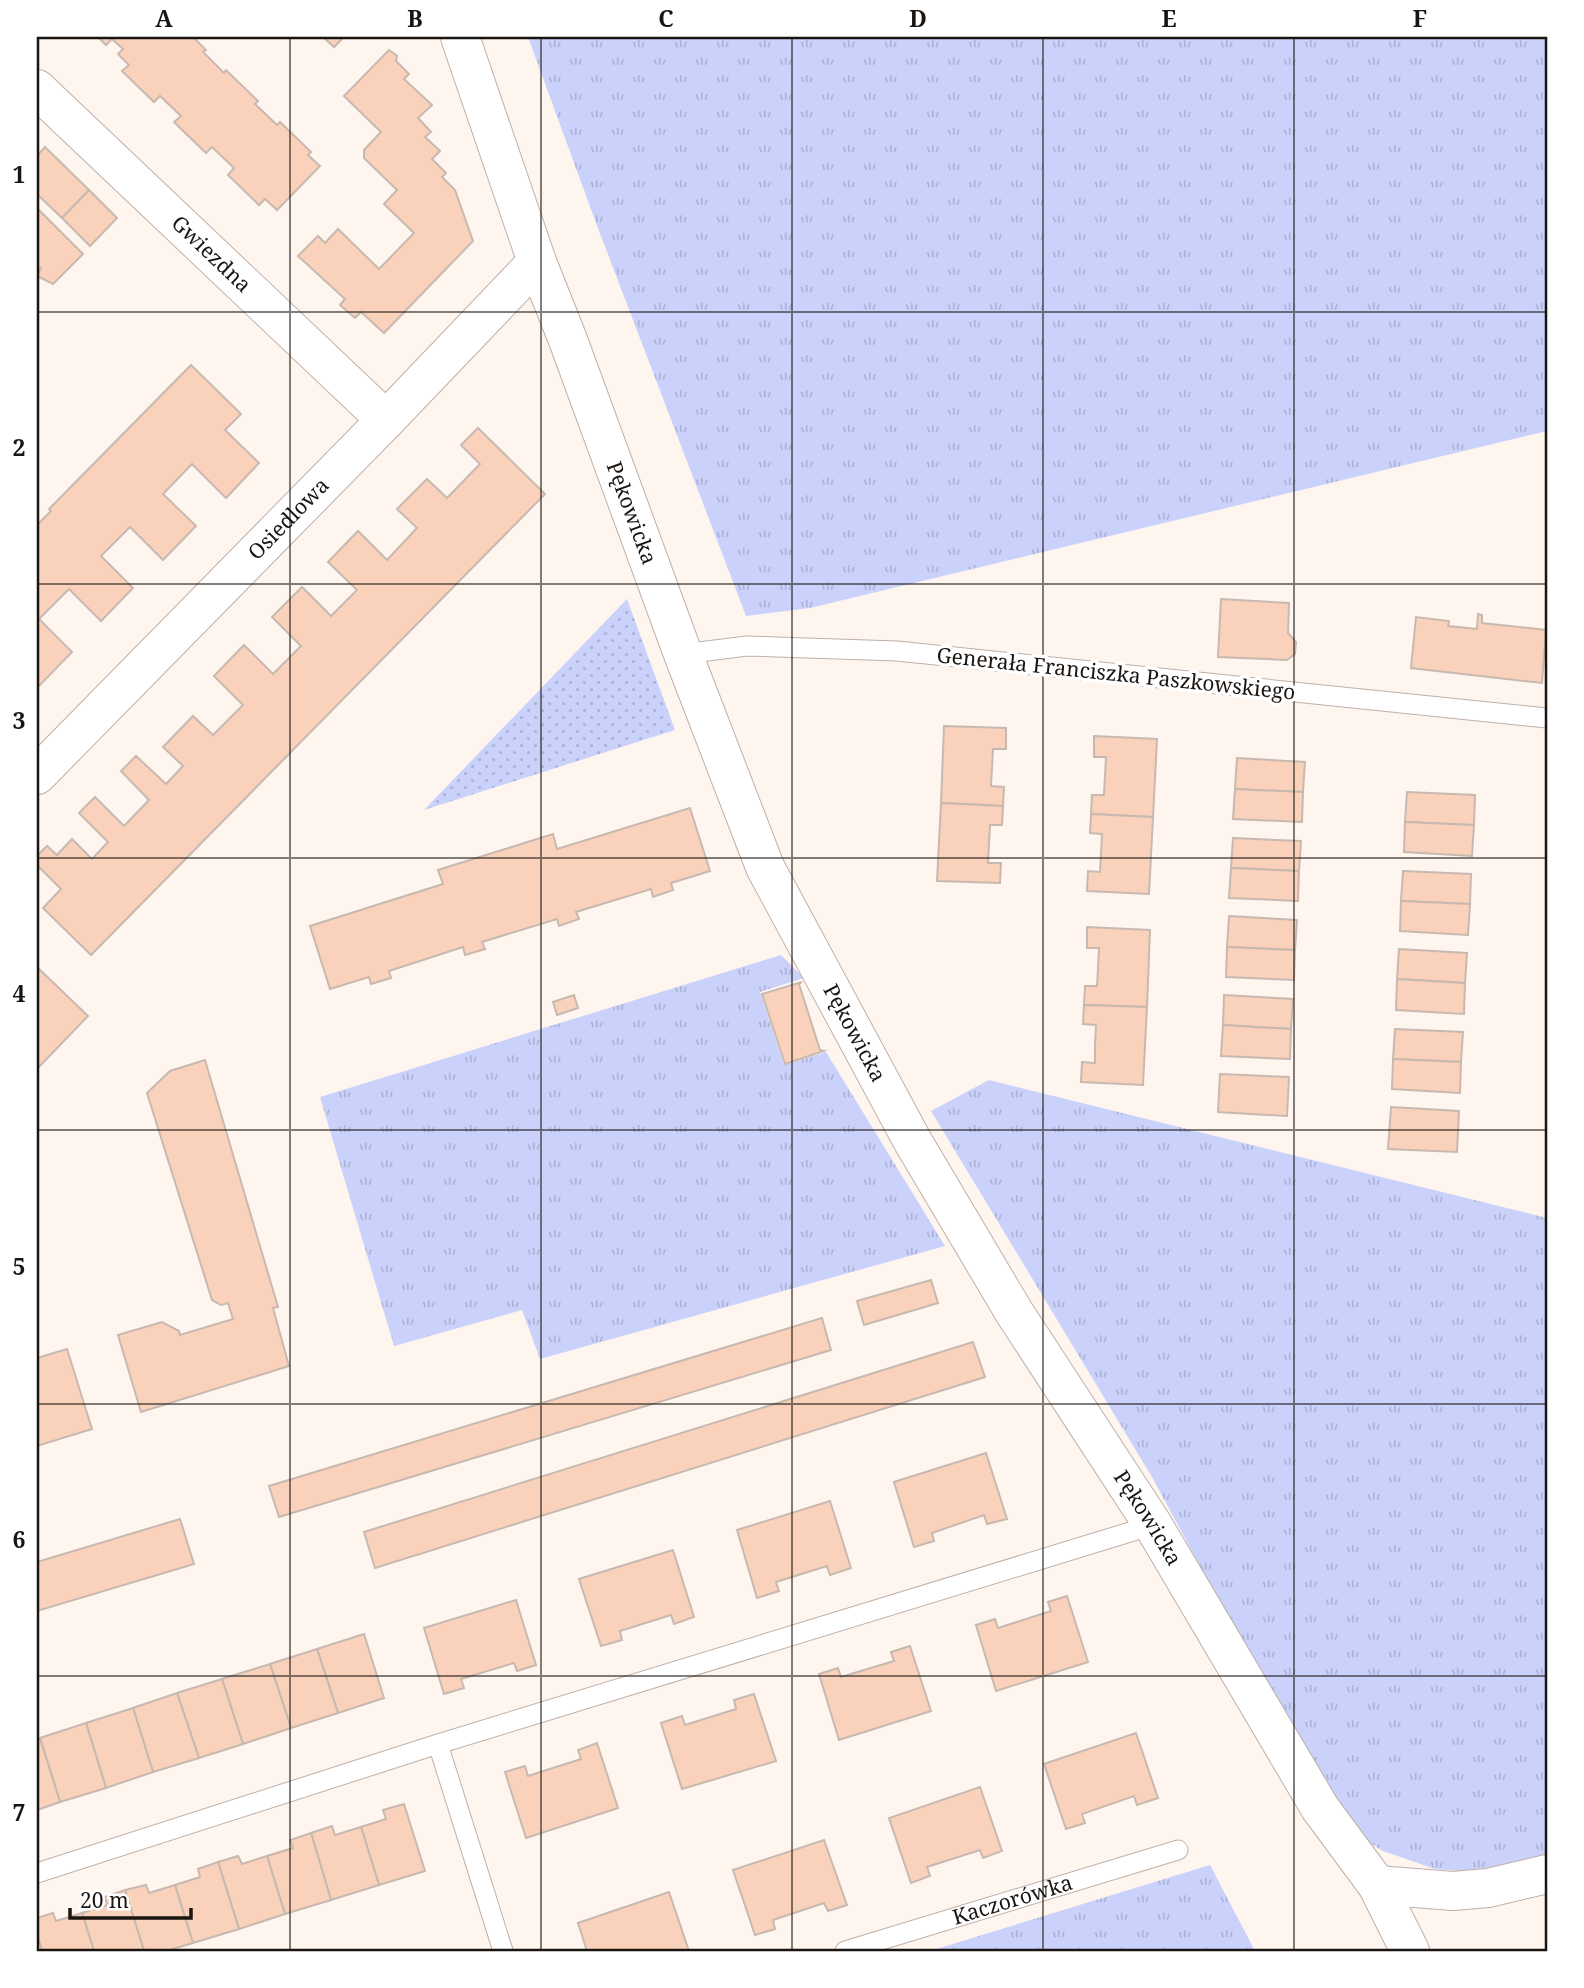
<svg xmlns="http://www.w3.org/2000/svg" width="1584" height="1988" font-family="'Noto Serif',serif">
  <style>
    .grass { fill: url(#grass-tufts) }
    .park { fill: url(#park-dots) }
    .building { fill: #fad2bb; stroke: #c8b9b0; stroke-width: 2 }
    .lines { fill: none; stroke-linecap: round; stroke-linejoin: round }
    .service-casing { stroke: #bfb0a7; stroke-width: 21 }
    .minor-casing { stroke: #bfb0a7; stroke-width: 40 }
    .service { stroke: #fff; stroke-width: 19 }
    .minor { stroke: #fff; stroke-width: 38 }
    .grid { fill: none; stroke: #1a1511; stroke-width: 2; stroke-opacity: 0.55 }
    .labels { text-anchor: middle; stroke-width: 7; stroke-linejoin: round; paint-order: stroke }
    .street-label { font-size: 21px; fill: #1a1511; stroke: #fff }
    .neatline { fill: none; stroke: #1a1511; stroke-width: 2.5 }
    .grid-label { font-size: 23px; text-anchor: middle; font-weight: bold; fill: #1a1511 }
  </style>
  <defs>
    <pattern id="grass-tufts" width="24" height="20" patternUnits="userSpaceOnUse" patternTransform="scale(1.75)"><rect width="24" height="20" fill="#cad2fc"/><path d="M3 7l-1-3M5 7V3M7 7l1-3M15 17l-1-3M17 17v-4M19 17l1-3" fill="none" stroke="#adb3d7"/></pattern>
    <pattern id="park-dots" width="8" height="8" patternUnits="userSpaceOnUse" patternTransform="scale(1.75)"><rect width="8" height="8" fill="#cad2fc"/><path d="M2 2h.1M6 6h.1" fill="none" stroke="#adb3d7" stroke-width="1.8" stroke-linecap="round"/></pattern>
  </defs>
  <rect width="100%" height="100%" fill="#fff5ef"/>
  <g class="grass">
    <polygon points="528,37 1547,37 1547,431 810,608 746,616 596,223"/>
    <polygon points="781,955 804,978 760,992 784,1065 826,1052 945,1246 540,1359 522,1310 394,1346 320,1097"/>
    <polygon points="989,1080 1547,1218 1547,1857 1487,1873 1435,1869 1383,1851 1350,1831 1235,1631 1152,1477 931,1111"/>
    <polygon points="1210,1865 1255,1951 930,1951"/>
  </g>
  <polygon class="park" points="627,599 675,730 424,810"/>
  <g class="building">
    <polygon points="98,37 193,37 206,50 203,52 224,73 226,70 258,101 255,104 277,125 280,122 311,152 308,155 320,166 277,210 265,199 259,205 228,175 234,168 212,147 206,153 174,122 181,116 160,96 154,102 122,71 129,65 118,54 123,49 112,39 106,45"/>
    <polygon points="323,37 344,37 334,47"/>
    <polygon points="389,50 397,56 396,61 409,74 404,79 432,105 418,118 431,132 425,137 440,151 432,159 446,173 442,177 455,190 473,241 384,333 361,312 355,318 340,305 345,299 298,256 318,236 325,243 338,229 379,269 414,233 384,204 397,190 364,158 364,150 381,132 344,96"/>
    <polygon points="45,147 89,190 62,218 37,194 37,156"/>
    <polygon points="89,190 117,218 90,246 62,218"/>
    <polygon points="37,208 83,254 53,284 37,276 41,268 37,266"/>
    <polygon points="191,365 241,414 225,430 259,463 226,498 192,464 163,494 196,526 163,560 130,527 101,556 133,588 101,621 69,589 39,619 72,652 39,686 37,683 37,525 51,511 49,509"/>
    <polygon points="478,428 545,494 91,955 43,908 61,889 37,865 37,856 47,846 57,855 72,839 92,859 108,842 79,813 95,797 124,826 149,800 121,771 136,756 166,784 183,766 163,747 193,716 213,735 243,705 214,676 244,645 273,674 301,646 272,617 302,587 331,616 357,590 328,562 358,531 387,560 417,528 397,509 427,479 447,498 480,464 461,445"/>
    <polygon points="1221,599 1289,603 1288,633 1296,642 1295,654 1287,660 1218,657"/>
    <polygon points="1478,614 1482,615 1482,623 1546,630 1542,683 1411,668 1416,617 1449,621 1448,626 1477,629"/>
    <polygon points="944,726 1006,728 1006,749 993,749 991,786 1004,787 1003,806 941,803"/>
    <polygon points="1094,736 1157,739 1153,817 1091,814 1092,795 1104,795 1106,757 1094,757"/>
    <polygon points="1237,758 1305,762 1303,792 1235,789"/>
    <polygon points="1235,789 1303,792 1302,822 1233,819"/>
    <polygon points="1407,792 1475,795 1474,825 1405,822"/>
    <polygon points="941,803 1003,806 1002,825 990,825 989,843 988,863 1001,863 1000,883 937,881"/>
    <polygon points="690,808 710,871 671,883 673,890 653,897 651,889 576,912 579,919 559,926 557,919 482,942 485,949 465,955 463,947 389,971 391,978 371,984 369,977 330,989 310,926 443,884 438,870 553,834 557,849"/>
    <polygon points="1091,814 1153,817 1149,894 1087,891 1088,871 1100,872 1102,834 1090,833"/>
    <polygon points="1405,822 1474,825 1472,856 1404,852"/>
    <polygon points="1233,838 1301,841 1299,871 1231,868"/>
    <polygon points="1231,868 1299,871 1298,901 1229,898"/>
    <polygon points="1403,871 1471,874 1470,904 1401,901"/>
    <polygon points="1401,901 1470,904 1468,935 1400,931"/>
    <polygon points="1229,916 1297,920 1295,950 1227,947"/>
    <polygon points="1087,927 1150,930 1147,1007 1084,1005 1085,986 1097,986 1098,969 1099,948 1087,948"/>
    <polygon points="1227,947 1295,950 1294,980 1226,977"/>
    <polygon points="1399,949 1467,953 1465,983 1397,979"/>
    <polygon points="37,967 88,1016 37,1069 38,969"/>
    <polygon points="1397,979 1465,983 1464,1014 1396,1010"/>
    <polygon points="802,982 799,984 820,1050 824,1051 785,1064 762,994"/>
    <polygon points="574,995 578,1008 557,1015 553,1002"/>
    <polygon points="1224,995 1293,999 1291,1029 1223,1025"/>
    <polygon points="1084,1005 1147,1007 1143,1085 1081,1082 1082,1062 1095,1063 1095,1045 1096,1025 1083,1024"/>
    <polygon points="1223,1025 1291,1029 1290,1059 1221,1056"/>
    <polygon points="1395,1029 1463,1032 1461,1062 1393,1059"/>
    <polygon points="1393,1059 1461,1062 1460,1093 1392,1089"/>
    <polygon points="205,1060 278,1307 273,1308 289,1366 141,1412 118,1335 162,1322 179,1331 180,1335 233,1319 228,1303 221,1305 212,1300 147,1093 170,1071"/>
    <polygon points="1220,1074 1289,1077 1287,1116 1218,1112"/>
    <polygon points="1391,1107 1459,1111 1457,1152 1388,1149"/>
    <polygon points="931,1280 938,1303 864,1325 857,1301"/>
    <polygon points="822,1318 831,1350 279,1517 269,1486"/>
    <polygon points="973,1342 985,1377 375,1568 364,1532"/>
    <polygon points="67,1349 92,1429 37,1446 37,1358"/>
    <polygon points="986,1453 1007,1519 987,1524 984,1515 932,1533 934,1541 914,1547 894,1482"/>
    <polygon points="830,1501 851,1568 830,1575 827,1566 776,1582 779,1591 757,1598 737,1530"/>
    <polygon points="180,1519 194,1564 37,1611 37,1562"/>
    <polygon points="673,1550 694,1617 674,1624 671,1615 620,1631 622,1640 601,1646 579,1579"/>
    <polygon points="1067,1596 1088,1662 996,1691 976,1625 995,1619 998,1628 1051,1611 1048,1602"/>
    <polygon points="516,1600 536,1665 517,1671 514,1663 461,1679 464,1688 444,1694 424,1628"/>
    <polygon points="364,1634 384,1698 338,1713 317,1649"/>
    <polygon points="910,1646 931,1711 839,1740 819,1674 838,1668 841,1677 894,1661 891,1652"/>
    <polygon points="317,1649 338,1713 291,1728 270,1664"/>
    <polygon points="270,1664 291,1728 243,1744 222,1679"/>
    <polygon points="222,1679 243,1744 199,1758 177,1693"/>
    <polygon points="177,1693 199,1758 153,1772 133,1708"/>
    <polygon points="754,1694 776,1761 682,1789 661,1723 682,1716 685,1725 736,1709 734,1700"/>
    <polygon points="133,1708 153,1772 106,1788 86,1723"/>
    <polygon points="86,1723 106,1788 60,1802 40,1738"/>
    <polygon points="1136,1733 1158,1798 1137,1805 1134,1796 1082,1814 1085,1823 1066,1829 1044,1764"/>
    <polygon points="40,1738 60,1802 37,1810 37,1739"/>
    <polygon points="597,1743 618,1808 526,1838 505,1772 525,1766 528,1776 581,1759 578,1750"/>
    <polygon points="980,1787 1002,1851 983,1858 980,1850 927,1867 930,1876 911,1883 889,1818"/>
    <polygon points="404,1804 425,1871 379,1885 361,1827 386,1819 383,1810"/>
    <polygon points="332,1826 335,1835 361,1827 379,1885 331,1900 311,1833"/>
    <polygon points="311,1833 331,1900 285,1914 267,1856 293,1848 290,1840"/>
    <polygon points="824,1840 847,1905 828,1911 824,1903 773,1920 775,1929 755,1935 733,1870"/>
    <polygon points="238,1856 242,1864 267,1856 285,1914 239,1929 218,1862"/>
    <polygon points="218,1862 239,1929 193,1943 175,1885 200,1877 198,1869"/>
    <polygon points="146,1885 149,1893 175,1885 193,1943 166,1951 144,1951 125,1890"/>
    <polygon points="125,1890 144,1951 94,1951 82,1913 107,1905 105,1897"/>
    <polygon points="669,1892 689,1951 587,1951 578,1923"/>
    <polygon points="53,1913 56,1921 82,1913 94,1951 42,1951 37,1933 37,1918"/>
  </g>
  <g class="lines">
    <defs>
      <g id="service">
        <polyline points="683,654 747,646 897,651 1547,718"/>
        <polyline points="438,1744 503,1951"/>
        <polyline points="37,1873 438,1744 1153,1525"/>
        <path id="s1" d="M845 1951 1178 1850"/>
      </g>
      <g id="minor">
        <path id="s2" d="M460 37 537 262 568 340 683 654 765 867 912 1140 1014 1312 1153 1525 1320 1808 1377 1885 1410 1951"/>
        <path id="s3" d="M37 89 386 420"/>
        <path id="s4" d="M37 775 386 420 537 262"/>
        <polyline points="1377,1885 1453,1891 1488,1888 1547,1874"/>
      </g>
    </defs>
    <use href="#service" class="service-casing"/>
    <use href="#minor" class="minor-casing"/>
    <use href="#service" class="service"/>
    <use href="#minor" class="minor"/>
  </g>
  <path class="grid" d="M290 37V1951M541 37V1951M792 37V1951M1043 37V1951M1294 37V1951M37 312H1547M37 584H1547M37 858H1547M37 1130H1547M37 1404H1547M37 1676H1547"/>
  <g class="labels">
    <g class="street-label">
      <text dy="7" stroke="none"><textPath href="#s3" startOffset="240">Gwiezdna</textPath></text>
      <text dy="7" stroke="none"><textPath href="#s2" startOffset="506">Pękowicka</textPath></text>
      <text dy="7" stroke="none"><textPath href="#s4" startOffset="359">Osiedlowa</textPath></text>
      <text transform="translate(1116 674) rotate(6)" y="7">Generała Franciszka Paszkowskiego</text>
      <text dy="7" stroke="none"><textPath href="#s2" startOffset="1073">Pękowicka</textPath></text>
      <text dy="7" stroke="none"><textPath href="#s2" startOffset="1640">Pękowicka</textPath></text>
      <text dy="7" stroke="none"><textPath href="#s1" startOffset="175">Kaczorówka</textPath></text>
    </g>
  </g>
  <rect width="1584" height="1988" fill="none" stroke="#ffffff" stroke-width="77"/>
  <path d="M70 1908v10h121v-10" fill="none" stroke="#1a1511" stroke-width="3.5"/>
  <text x="80" y="1908" font-size="21" fill="#1a1511" stroke="#ffffff" stroke-width="5" paint-order="stroke">20 m</text>
  <rect x="38" y="38" width="1508" height="1912" class="neatline"/>
  <g class="grid-label">
    <text x="164" y="27">A</text>
    <text x="415" y="27">B</text>
    <text x="666" y="27">C</text>
    <text x="918" y="27">D</text>
    <text x="1169" y="27">E</text>
    <text x="1420" y="27">F</text>
    <text x="19" y="183">1</text>
    <text x="19" y="456">2</text>
    <text x="19" y="729">3</text>
    <text x="19" y="1002">4</text>
    <text x="19" y="1275">5</text>
    <text x="19" y="1548">6</text>
    <text x="19" y="1821">7</text>
  </g>
</svg>
